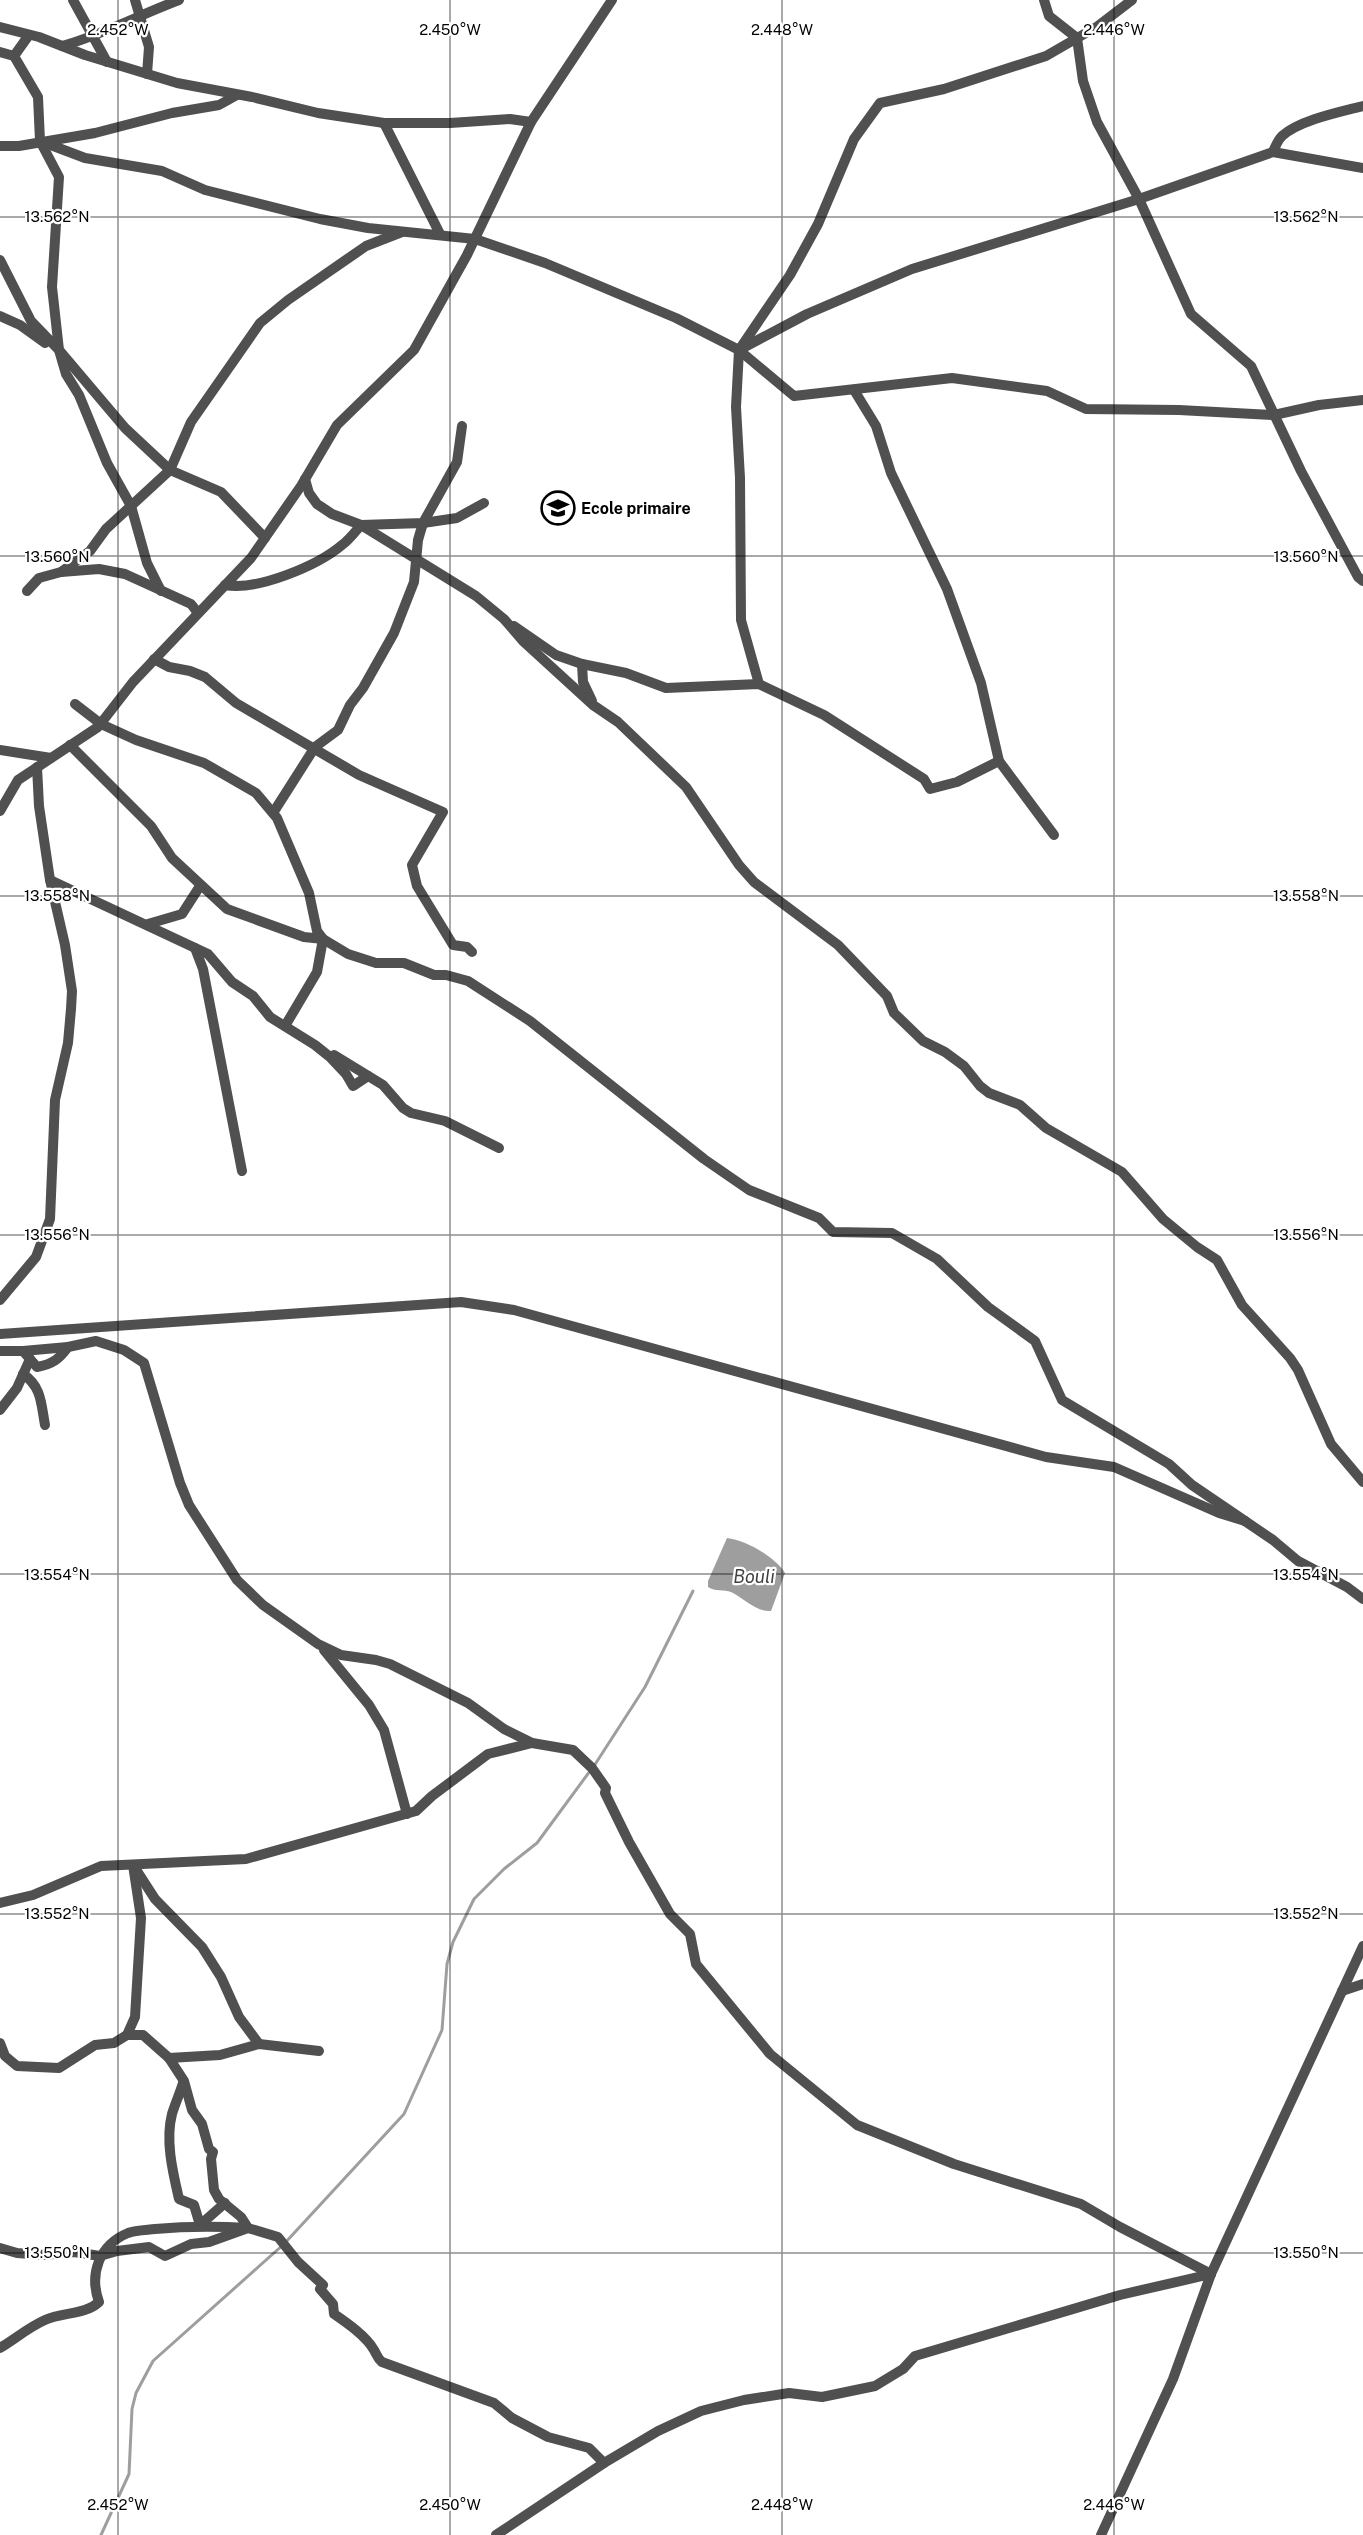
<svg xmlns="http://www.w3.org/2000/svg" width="1363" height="2535" font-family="'Public Sans',sans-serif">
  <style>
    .water { fill: #9e9e9e }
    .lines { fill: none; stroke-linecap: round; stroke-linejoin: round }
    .stream { stroke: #9e9e9e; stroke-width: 3 }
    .minor { stroke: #505050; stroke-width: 10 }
    .ticks { fill: none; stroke: #000; stroke-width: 1.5; stroke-opacity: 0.45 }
    .labels { text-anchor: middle; stroke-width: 4.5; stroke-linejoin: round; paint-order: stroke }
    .poi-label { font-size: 16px; font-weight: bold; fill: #000; stroke: #fff; text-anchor: start }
    .water-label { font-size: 18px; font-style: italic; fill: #3f3f3f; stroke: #fff }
    .ticks-label { font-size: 15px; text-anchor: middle; fill: #000; stroke: #fff; stroke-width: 4.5; stroke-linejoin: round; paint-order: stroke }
  </style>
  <rect width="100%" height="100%" fill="#fff"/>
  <path class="water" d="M727 1538C746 1540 775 1557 785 1573L771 1611C756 1612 745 1599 731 1592 724 1589 715 1592 708 1587V1581Z"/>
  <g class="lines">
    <g class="stream">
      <polyline points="594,1766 645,1687 693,1591"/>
      <polyline points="101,2535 129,2474 132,2409 136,2393 153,2361 284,2244 404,2114 442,2030 447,1964 453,1942 474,1899 504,1869 537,1843 590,1771"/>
    </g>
    <g class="minor">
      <polyline points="73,0 107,62"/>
      <polyline points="135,0 149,47 147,74"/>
      <polyline points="1044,0 1049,16 1077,38 1083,81 1097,122 1139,199 1191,314 1251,366 1301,471 1358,577 1363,581"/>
      <polyline points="0,27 39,37 85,55 177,83 252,97 318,113 384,123 450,123 510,119 531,122"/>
      <polyline points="29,35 14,56 38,97 40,141 59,177 52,287 59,350 125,428 170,470 221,492 265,538"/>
      <path d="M62 46C102 35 139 15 179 0"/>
      <polyline points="0,52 14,56"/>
      <polyline points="384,123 440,234"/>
      <polyline points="40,141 85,158 162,171 205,190 320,219 368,228 475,239 545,263 676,318 739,350 807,314 912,269 1139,199 1273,152 1363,168"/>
      <polyline points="0,146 19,146 95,133 172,113 219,105 237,95"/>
      <path d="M1273 152C1275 147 1278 140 1282 136 1300 120 1340 112 1363 106"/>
      <polyline points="0,260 31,321 59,350 66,374 79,395 107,463 131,506 147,563 161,591"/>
      <polyline points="0,316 20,325 45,343"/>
      <polyline points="739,350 794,396 952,378 1047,391 1086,409 1179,410 1274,415 1319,405 1363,400"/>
      <polyline points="854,390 876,426 891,473 947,589 981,683 999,761 1054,835"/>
      <polyline points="305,479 309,493 317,504 332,514 361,525 476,596 504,619 523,641 593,705 618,722 686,787 739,865 754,882 838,945 887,996 894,1013 923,1041 945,1052 964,1066 980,1086 989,1093 1020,1105 1046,1128 1122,1172 1163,1219 1197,1247 1217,1260 1242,1305 1290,1358 1298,1370 1331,1444 1363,1482"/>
      <polyline points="61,572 99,569 125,574 191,604 198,613"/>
      <path d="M225 585C257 591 317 566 342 545 349 540 355 532 361 525L423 523 457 518 484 503"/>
      <polyline points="27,591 39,578 61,572 90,551 106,529 170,470 191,422 260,323 288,300 366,246 402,232"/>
      <polyline points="514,626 556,655 582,664 626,673 666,688 759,684 824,715 924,779 930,789 957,782 999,761"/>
      <polyline points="154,659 169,667 190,671 205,677 236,703 359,775 443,812 412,865 417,886 453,945 467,947 472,952"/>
      <polyline points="582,664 583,682 592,701"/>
      <polyline points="759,684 741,620 740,478 736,407 739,350 790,275 818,224 854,139 880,103 944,89 1046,56 1098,26 1132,0"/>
      <polyline points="75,704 101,724 136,740 204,763 256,793 277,818 309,893 317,931 323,939 348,954 376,963 404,963 434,975 446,975 468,981 530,1021 704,1159 749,1190 819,1218 833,1232 892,1233 937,1259 988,1307 1035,1341 1062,1400 1169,1464 1192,1485 1245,1521"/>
      <polyline points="70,745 151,826 172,858 227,909 304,937 323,939 317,972 285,1026"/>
      <polyline points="0,750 51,758"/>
      <polyline points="0,811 18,780 98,727 133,682 251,558 301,486 337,425 414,350 467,255 531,122 612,0"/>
      <polyline points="273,813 315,747 338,730 350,705 363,688 394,633 414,582 418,540 423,523 457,462 462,426"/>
      <polyline points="50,880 208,954 232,982 253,996 270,1017 315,1045 330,1057 346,1074 353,1086 368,1076"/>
      <polyline points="148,924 182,914 200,886"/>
      <polyline points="195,948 203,969 242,1171"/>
      <polyline points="334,1055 383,1085 403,1108 411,1113 445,1121 499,1148"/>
      <polyline points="0,1300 36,1257 50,1219 55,1100 68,1043 71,1009 72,991 65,945 50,880 39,806 37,767"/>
      <polyline points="0,1334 461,1302 514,1310 1046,1457 1114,1467 1219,1513 1245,1521 1273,1540 1298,1561 1347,1587 1363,1599"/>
      <path d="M0 1351H23L37 1367C53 1364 59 1359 68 1347L96 1341 124 1350 144 1363 180 1483 189 1505 237 1580 263 1605 318 1644 341 1655 376 1660 390 1664 468 1703 504 1729 532 1743 573 1750 592 1768 606 1788 605 1793 629 1842 670 1914 690 1934 696 1964 770 2054 857 2125 954 2164 1081 2204 1120 2227 1211 2274"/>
      <polyline points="23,1351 68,1347"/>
      <path d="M23 1374C42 1387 41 1404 45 1425"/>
      <polyline points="0,1410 17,1388 30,1359"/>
      <polyline points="324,1650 369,1705 384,1730 407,1814"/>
      <polyline points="133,1865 141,1918 135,2017 127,2035 143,2035 169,2058 220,2055 259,2044 319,2051"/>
      <polyline points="135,1868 155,1899 202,1947 221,1977 239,2017 259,2044"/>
      <polyline points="0,1903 33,1895 101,1866 246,1859 416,1811 432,1796 488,1754 532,1743"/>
      <polyline points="1342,1991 1363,1984"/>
      <polyline points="0,2043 5,2056 17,2066 59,2068 95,2045 114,2043 127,2035"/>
      <path d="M169 2058 184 2081 192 2110 202 2124 209 2149 213 2152 211 2159 214 2190 219 2199 241 2217 248 2228 278 2237 298 2262 323 2285 320 2289 333 2304 334 2314C347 2323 366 2336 374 2350 377 2355 377 2358 382 2362L494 2403 512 2418 548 2437 589 2448 604 2463 658 2431 701 2411 744 2400 789 2393 822 2397 875 2386 903 2369 915 2356 1120 2295 1211 2274"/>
      <path d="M183 2083C180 2093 175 2104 172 2114 165 2141 173 2173 179 2199L194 2205 200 2225 225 2203"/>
      <path d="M0 2248 17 2253 44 2255 74 2252 100 2256 117 2251 149 2247 165 2256 191 2244 209 2242 248 2228C217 2226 187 2226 155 2229 147 2230 136 2230 128 2233 99 2245 89 2274 99 2302 85 2315 63 2312 45 2320 29 2327 15 2339 0 2348"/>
      <polyline points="496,2535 604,2463"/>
      <polyline points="1101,2535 1173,2379 1211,2274 1363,1946"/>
    </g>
  </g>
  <path class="ticks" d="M118 0V2535M450 0V2535M782 0V2535M1114 0V2535M0 217H1363M0 556H1363M0 896H1363M0 1235H1363M0 1574H1363M0 1914H1363M0 2253H1363"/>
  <defs>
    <symbol id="school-ring" viewBox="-11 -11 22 22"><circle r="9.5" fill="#fff" stroke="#000" stroke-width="1.5"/><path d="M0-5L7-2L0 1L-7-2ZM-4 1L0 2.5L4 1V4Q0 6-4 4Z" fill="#000"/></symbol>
  </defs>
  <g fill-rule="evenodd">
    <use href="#school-ring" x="539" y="489" width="38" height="38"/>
  </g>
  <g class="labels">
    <g class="poi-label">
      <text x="581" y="514">Ecole primaire</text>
    </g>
    <g class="water-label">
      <text x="754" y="1583">Bouli</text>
    </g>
  </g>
  <g class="ticks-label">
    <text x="118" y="35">2.452°W</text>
    <text x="450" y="35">2.450°W</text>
    <text x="782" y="35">2.448°W</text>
    <text x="1114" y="35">2.446°W</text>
    <text x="57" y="222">13.562°N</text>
    <text x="1306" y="222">13.562°N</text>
    <text x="57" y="562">13.560°N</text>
    <text x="1306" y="562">13.560°N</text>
    <text x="57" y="901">13.558°N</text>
    <text x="1306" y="901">13.558°N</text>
    <text x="57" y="1240">13.556°N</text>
    <text x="1306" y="1240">13.556°N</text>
    <text x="57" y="1580">13.554°N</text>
    <text x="1306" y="1580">13.554°N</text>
    <text x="57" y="1919">13.552°N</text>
    <text x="1306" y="1919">13.552°N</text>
    <text x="57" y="2258">13.550°N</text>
    <text x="1306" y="2258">13.550°N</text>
    <text x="118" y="2510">2.452°W</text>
    <text x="450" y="2510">2.450°W</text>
    <text x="782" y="2510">2.448°W</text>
    <text x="1114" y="2510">2.446°W</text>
  </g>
</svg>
